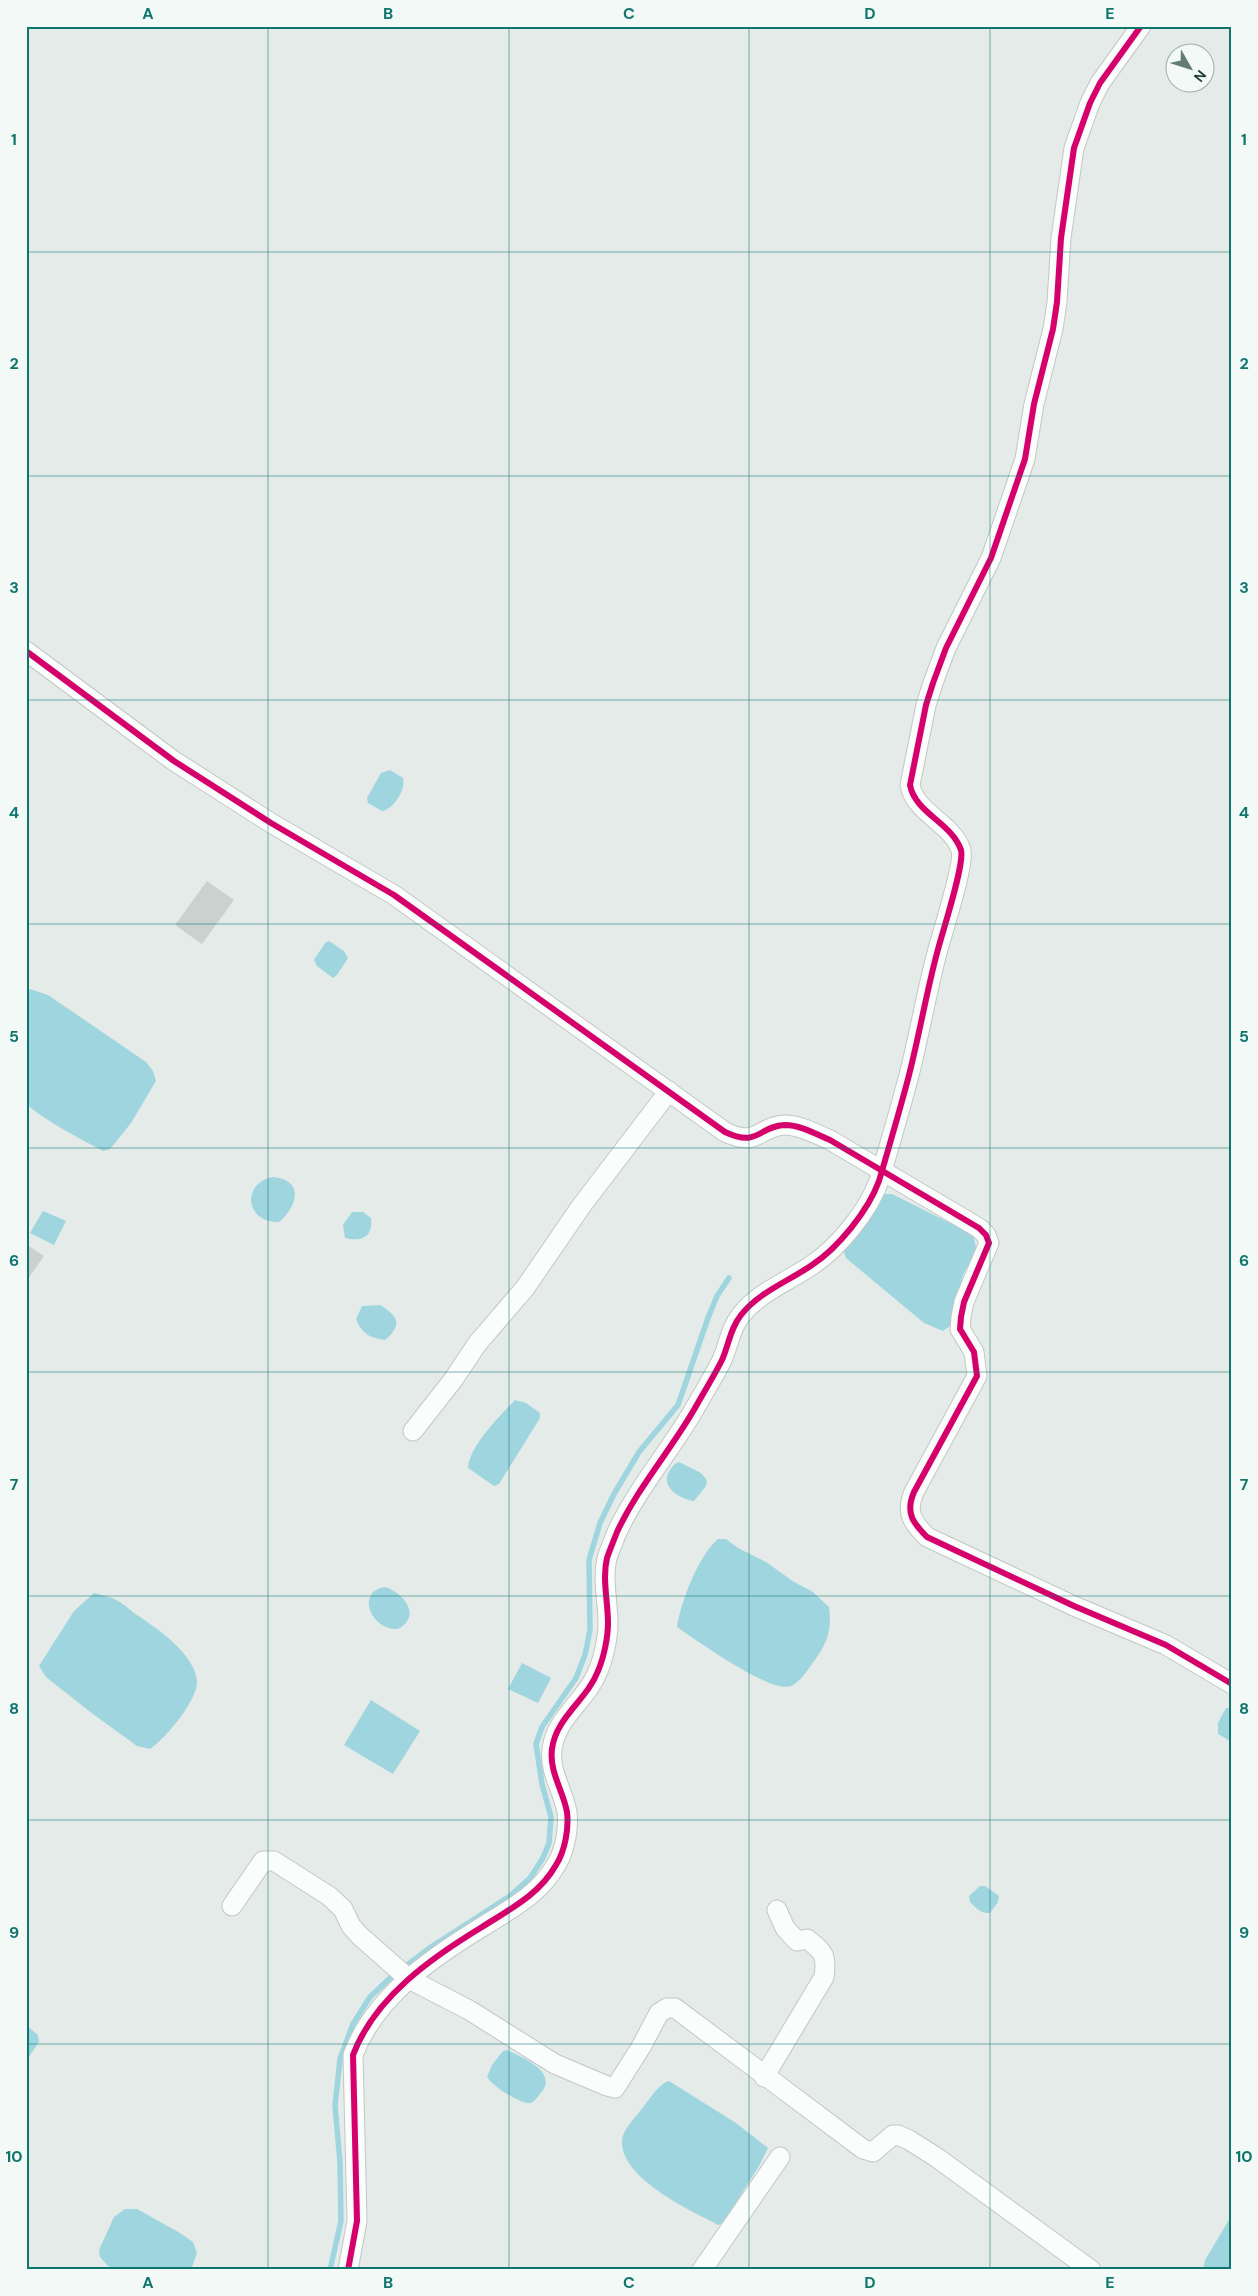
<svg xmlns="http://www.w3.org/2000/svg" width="1258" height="2296" font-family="'DM Sans',sans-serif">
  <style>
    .water { fill: #9fd5de }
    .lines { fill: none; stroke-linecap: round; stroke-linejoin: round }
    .stream { stroke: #9fd5de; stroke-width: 5.5 }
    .building { fill: #cad2cf }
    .minor-casing { stroke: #c1c8c5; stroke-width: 21 }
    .minor { stroke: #fbfcfc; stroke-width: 19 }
    .cycleway-casing { stroke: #f2f9f6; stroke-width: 9 }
    .cycleway { stroke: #d6006c; stroke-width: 6 }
    .grid { fill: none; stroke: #0f766e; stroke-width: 1; stroke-opacity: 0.55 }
    .neatline { fill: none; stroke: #0f766e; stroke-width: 2 }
    .grid-label { font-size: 16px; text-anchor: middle; font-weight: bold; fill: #0f766e }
  </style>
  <rect width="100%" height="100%" fill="#e4ebe8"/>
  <g class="water">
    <path d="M390 770 403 778C406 789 394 809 382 811L368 803 367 798 381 773Z"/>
    <polygon points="329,941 344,951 348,958 337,975 333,978 317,966 314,960 325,943"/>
    <path d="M30 989 48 995 146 1062 153 1071 156 1081 131 1123 110 1149 103 1151C77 1137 49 1123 26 1104V993Z"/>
    <path d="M273 1177C305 1180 297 1207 279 1222 245 1223 241 1183 273 1177Z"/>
    <polygon points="883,1194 892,1194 968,1232 974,1238 976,1247 974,1254 963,1275 950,1326 943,1331 924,1323 846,1258 843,1250"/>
    <polygon points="43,1211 66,1221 54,1245 30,1233"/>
    <path d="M352 1212H363L371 1218C373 1237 362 1242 345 1238L343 1225Z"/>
    <path d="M380 1305C398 1316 403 1325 385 1340 370 1338 362 1334 356 1319L362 1306Z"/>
    <path d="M515 1400 526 1403 540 1413V1418L499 1484 494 1486 468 1468C470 1445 499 1417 515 1400Z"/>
    <path d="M679 1462 701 1473 707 1480 706 1486 694 1501C679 1499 659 1486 670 1470 673 1466 674 1464 679 1462Z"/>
    <path d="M718 1539H726L738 1548 766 1562 794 1582 813 1592 829 1607C832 1632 827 1644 812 1664 806 1672 800 1682 791 1686 771 1694 696 1640 677 1627 681 1602 698 1556 718 1539Z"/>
    <path d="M385 1587C404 1593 422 1616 398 1629 371 1631 355 1591 385 1587Z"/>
    <path d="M94 1593C100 1595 107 1596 112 1598 120 1601 128 1608 134 1613 155 1627 196 1654 197 1682 197 1701 165 1739 150 1749L137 1746 89 1711 46 1677 39 1666 74 1611Z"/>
    <polygon points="522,1663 551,1678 538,1703 508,1689"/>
    <polygon points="371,1700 420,1731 393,1774 344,1745"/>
    <polygon points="1226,1708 1232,1708 1232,1742 1218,1734 1218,1723"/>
    <path d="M980 1886H985L999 1896 998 1902 990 1913C981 1914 976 1908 970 1902L969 1896Z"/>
    <polygon points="26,2025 38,2035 39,2042 26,2061"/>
    <path d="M507 2050C523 2058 560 2072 540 2094 537 2097 534 2103 529 2103 520 2104 491 2085 487 2077L492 2065 503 2051Z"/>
    <path d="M669 2081 736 2123 768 2148 759 2166 723 2223 718 2225 713 2222C686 2209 619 2176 622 2140 623 2130 634 2119 640 2111 648 2102 658 2084 669 2081Z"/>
    <polygon points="125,2209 137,2209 180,2233 193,2242 197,2253 191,2270 119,2270 108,2266 100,2257 99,2250 114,2217"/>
    <polygon points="1232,2215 1232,2270 1203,2270 1205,2260"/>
  </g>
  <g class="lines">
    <polyline class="stream" points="330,2270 341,2221 340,2162 335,2106 340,2059 353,2024 370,1997 390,1978 431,1947 510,1896 530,1878 543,1858 549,1843 551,1817 542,1784 536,1744 542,1727 576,1678 585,1655 590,1630 589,1560 600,1523 614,1494 639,1452 678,1405 708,1318 717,1296 729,1278"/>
  </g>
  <g class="building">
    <polygon points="207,881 234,900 202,944 175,925"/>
    <polygon points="26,1244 44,1256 26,1282"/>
  </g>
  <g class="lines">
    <defs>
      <g id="minor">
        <path d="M26 651 174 761 271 823 394 895 725 1132C759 1148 758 1126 785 1125 800 1125 816 1134 830 1140L979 1228 986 1235 989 1243 964 1302 961 1317 960 1329 974 1352 977 1376 914 1492C905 1513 913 1523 927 1537L1074 1606 1166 1645 1232 1684"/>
        <polyline points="413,1431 453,1380 477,1344 525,1288 582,1205 669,1091"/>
        <polyline points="232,1906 263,1861 274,1861 329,1896 343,1909 351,1926 360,1936 409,1979 469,2010 555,2064 607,2086 615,2088 641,2047 659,2013 667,2008 675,2008 863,2149 873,2152 893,2135 898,2135 909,2140 936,2157 1091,2270"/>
        <path d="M764 2077 824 1977C827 1955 824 1952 807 1939L797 1941 785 1928 777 1910"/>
        <path d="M348 2270 357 2221 353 2055C375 1997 431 1958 482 1927 510 1909 539 1895 556 1865 565 1851 569 1828 567 1812 563 1790 549 1772 552 1749 556 1717 587 1700 598 1671 604 1657 608 1637 608 1623 608 1601 602 1579 607 1558 610 1549 614 1540 617 1532 638 1487 671 1450 695 1408 704 1392 714 1376 722 1360 729 1344 730 1329 741 1315 759 1292 789 1281 812 1265 838 1248 868 1211 879 1181 889 1147 899 1113 908 1079 919 1037 926 994 937 953 942 933 965 864 961 850 952 823 915 813 910 785L926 705 933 683 946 648 991 558 1025 459 1034 404 1053 329 1057 302 1061 238 1074 148 1090 103 1100 83 1141 26"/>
        <polyline points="702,2270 780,2157"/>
      </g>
    </defs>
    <use href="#minor" class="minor-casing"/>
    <use href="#minor" class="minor"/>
    <defs>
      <g id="cycleway">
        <path d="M26 651 174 761 271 823 394 895 725 1132C759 1148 758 1126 785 1125 800 1125 816 1134 830 1140L979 1228 986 1235 989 1243 964 1302 961 1317 960 1329 974 1352 977 1376 914 1492C905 1513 913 1523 927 1537L1074 1606 1166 1645 1232 1684"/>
        <path d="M348 2270 357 2221 353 2055C375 1997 431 1958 482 1927 510 1909 539 1895 556 1865 565 1851 569 1828 567 1812 563 1790 549 1772 552 1749 556 1717 587 1700 598 1671 604 1657 608 1637 608 1623 608 1601 602 1579 607 1558 610 1549 614 1540 617 1532 638 1487 671 1450 695 1408 704 1392 714 1376 722 1360 729 1344 730 1329 741 1315 759 1292 789 1281 812 1265 838 1248 868 1211 879 1181 889 1147 899 1113 908 1079 919 1037 926 994 937 953 942 933 965 864 961 850 952 823 915 813 910 785L926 705 933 683 946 648 991 558 1025 459 1034 404 1053 329 1057 302 1061 238 1074 148 1090 103 1100 83 1141 26"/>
      </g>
    </defs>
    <use href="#cycleway" class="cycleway-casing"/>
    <use href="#cycleway" class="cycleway"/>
  </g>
  <path class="grid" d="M268 26V2270M509 26V2270M749 26V2270M990 26V2270M26 252H1232M26 476H1232M26 700H1232M26 924H1232M26 1148H1232M26 1372H1232M26 1596H1232M26 1820H1232M26 2044H1232"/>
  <rect width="1258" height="2296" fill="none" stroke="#f2f9f6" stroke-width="55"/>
  <g transform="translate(1190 68) rotate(129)"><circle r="24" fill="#f2f9f6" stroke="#9eafaa"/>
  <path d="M0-4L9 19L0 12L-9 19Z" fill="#647c75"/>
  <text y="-8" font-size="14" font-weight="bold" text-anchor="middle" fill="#1f4137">N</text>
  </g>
  <rect x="28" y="28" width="1202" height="2240" class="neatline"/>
  <g class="grid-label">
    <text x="148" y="19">A</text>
    <text x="388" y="19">B</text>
    <text x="629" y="19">C</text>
    <text x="870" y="19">D</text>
    <text x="1110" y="19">E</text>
    <text x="14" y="145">1</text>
    <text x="1244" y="145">1</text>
    <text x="14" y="369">2</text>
    <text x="1244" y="369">2</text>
    <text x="14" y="593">3</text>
    <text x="1244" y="593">3</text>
    <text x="14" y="818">4</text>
    <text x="1244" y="818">4</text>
    <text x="14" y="1042">5</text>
    <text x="1244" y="1042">5</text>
    <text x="14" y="1266">6</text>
    <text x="1244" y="1266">6</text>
    <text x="14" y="1490">7</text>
    <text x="1244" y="1490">7</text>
    <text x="14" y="1714">8</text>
    <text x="1244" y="1714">8</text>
    <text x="14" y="1938">9</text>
    <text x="1244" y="1938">9</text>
    <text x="14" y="2162">10</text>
    <text x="1244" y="2162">10</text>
    <text x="148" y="2288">A</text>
    <text x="388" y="2288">B</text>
    <text x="629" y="2288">C</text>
    <text x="870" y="2288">D</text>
    <text x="1110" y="2288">E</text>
  </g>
</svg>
